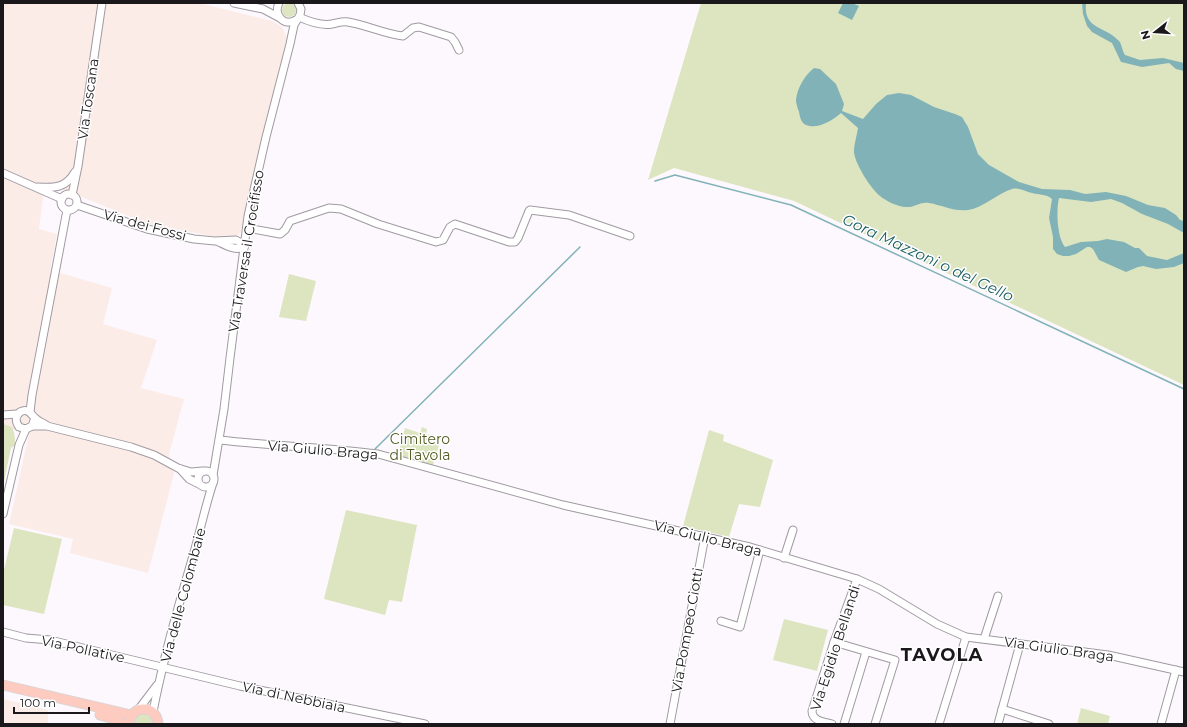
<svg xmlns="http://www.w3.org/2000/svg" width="1187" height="727" font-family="Montserrat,sans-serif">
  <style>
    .industrial { fill: #fbece7 }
    .green { fill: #dde5c0 }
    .water { fill: #81b2b7 }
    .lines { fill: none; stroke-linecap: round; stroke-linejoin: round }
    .stream { stroke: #81b2b7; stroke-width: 1.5 }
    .minor-casing { stroke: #a09aa1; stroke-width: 9 }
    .major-casing { stroke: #d6d5d6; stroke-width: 11 }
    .minor { stroke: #fff; stroke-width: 7 }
    .major { stroke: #fdcbbf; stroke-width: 9 }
    .labels { text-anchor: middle; stroke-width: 3; stroke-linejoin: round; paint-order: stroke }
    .street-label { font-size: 14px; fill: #1a181b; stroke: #fff }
    .park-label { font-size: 14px; fill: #525b21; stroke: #fff }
    .water-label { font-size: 15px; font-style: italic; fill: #195d63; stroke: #fff }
    .district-label { font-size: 18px; font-weight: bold; letter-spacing: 1px; fill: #1a181b; stroke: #fff }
  </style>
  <rect width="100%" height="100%" fill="#fdf8fe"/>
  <g class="industrial">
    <polygon points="3,3 199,3 272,21 282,27 287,38 263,134 242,231 239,234 232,238 227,239 148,224 45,182 39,229 57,234 50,270 112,288 103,324 157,340 141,388 184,399 169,454 174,474 148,573 70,553 73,539 9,524 29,434 3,427"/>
    <polygon points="3,699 48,710 48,724 3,724"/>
  </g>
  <g class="green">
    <circle cx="289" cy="10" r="7"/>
    <polygon points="701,3 1184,3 1184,385 794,201 674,168 648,180"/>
    <polygon points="289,274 316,281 306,321 279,317"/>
    <path d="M3 424 12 427C15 434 15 438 15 445L11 448 3 486Z"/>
    <polygon points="422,427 427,429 426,434 441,439 433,465 398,455 405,428 420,433"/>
    <polygon points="709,430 724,435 723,441 773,460 760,507 739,504 729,537 683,526"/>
    <polygon points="346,510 417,525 402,602 389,600 385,615 324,599"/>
    <polygon points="14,528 62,539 44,614 3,605 3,574"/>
    <polygon points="784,619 828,630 817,671 773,660"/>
    <polygon points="1081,708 1110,716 1108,724 1077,724"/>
    <polygon points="139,712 151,714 155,724 132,724 132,721"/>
  </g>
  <g class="water">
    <polygon points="843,3 852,3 859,6 852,20 838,13"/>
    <path d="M1082 3H1086C1083 30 1106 26 1119 41 1122 44 1122 51 1125 55L1140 60 1163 58 1184 63V71L1176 69 1169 63 1142 67 1121 62 1112 43 1092 32 1087 26 1083 14Z"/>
    <path d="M814 68 820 69 836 84 844 104 842 111 863 119 876 104 887 95 899 93 911 95 934 107 955 114 962 117 968 127 978 154 989 165 1019 182 1042 189 1070 190 1085 194 1106 192 1126 196 1148 205 1165 208 1176 215 1180 220 1184 221V233L1168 224 1142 214 1122 203 1111 199 1091 202 1059 198C1056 211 1057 237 1065 247L1081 242 1098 241 1107 239 1124 242 1135 248H1139L1147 256 1167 260 1184 253V263L1174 267 1156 269 1143 266 1138 267 1126 272 1099 260 1093 249 1090 247H1087L1076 254 1069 256H1063L1057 254 1053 249V237L1049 218 1052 199C1047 194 1040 195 1032 193 1026 192 1018 187 1012 189 998 193 983 208 968 210 954 212 942 205 929 203 920 201 914 208 906 207 898 207 886 201 880 196 871 189 855 164 854 152 854 144 857 135 858 128L841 113C833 120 818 130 806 125 801 123 800 117 799 112 798 109 796 104 796 100 797 88 805 75 814 68Z"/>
  </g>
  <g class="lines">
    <g class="stream">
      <polyline points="655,181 675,175 791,205 1184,389"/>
      <polyline points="375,449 580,247"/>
    </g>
    <defs>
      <g id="minor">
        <polyline points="234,3 263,9 278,17"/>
        <path d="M279 3C273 15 284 27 296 20"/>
        <path d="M299 17C310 22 321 26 332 24 338 23 342 21 348 22 367 25 384 34 403 36L413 28 419 27 451 37 455 42 459 50"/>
        <polyline points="3,173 62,199"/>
        <path d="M38 187C55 188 66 188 75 172"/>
        <circle cx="69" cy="202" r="8"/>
        <polyline points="72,195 78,166 102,3"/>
        <polyline points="77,205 147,229 194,239 215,241 236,240 241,243 244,247"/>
        <polyline points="247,228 280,234 285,230 290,221 329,208 341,209 378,224 436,242 443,240 450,227 455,224 509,242 515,242 518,238 529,211 530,210 569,215 630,236"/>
        <path d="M219 242C227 246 236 251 244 247"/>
        <polyline points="30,412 32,395 67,210"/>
        <polyline points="3,415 17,414"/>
        <path d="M35 418 32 426 26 429 19 427C15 421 15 417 20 412 28 408 30 413 35 418 38 421 43 423 46 425"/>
        <polyline points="32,426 47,426 131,447 154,455 178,468 191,472 203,471"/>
        <path d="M220 440C272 446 325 447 378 454L563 505 750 547 857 579 879 589 937 624 966 637 1108 655 1184 672"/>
        <polyline points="180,469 189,479 199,484"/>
        <circle cx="206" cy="479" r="8"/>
        <polyline points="213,475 224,409 230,358 248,216 266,137 290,44 294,25 300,15 301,9 298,3"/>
        <polyline points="3,514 19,445 26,429"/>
        <polyline points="784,558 793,530"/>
        <polyline points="721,621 740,627 760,550"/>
        <polyline points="3,632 26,638 50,640 240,686 425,724"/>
        <polyline points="984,639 998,596"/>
        <polyline points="834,642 895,660 875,724"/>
        <polyline points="1002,709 1049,724"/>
        <polyline points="138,710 157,685"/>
        <path d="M153 712C163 659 178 607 193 556 200 532 205 507 213 483"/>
        <polyline points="670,724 705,536"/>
        <path d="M832 724C824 722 812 721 812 711L834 642 857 579"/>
        <polyline points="844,724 866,652"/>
        <polyline points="939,724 966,637"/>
        <polyline points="998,724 1020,644"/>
        <polyline points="1161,724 1176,670"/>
      </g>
      <g id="major">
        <polyline points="3,685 131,715"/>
        <polyline points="100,715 114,719 123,724"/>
        <path d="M129 724C130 704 157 704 158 724"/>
      </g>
    </defs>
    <use href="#minor" class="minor-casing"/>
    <use href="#major" class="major-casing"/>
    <use href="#minor" class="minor"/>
    <use href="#major" class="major"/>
  </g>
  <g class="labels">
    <g class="street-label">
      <text transform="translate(88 99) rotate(-82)" y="5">Via Toscana</text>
      <text transform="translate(145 225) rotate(15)" y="5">Via dei Fossi</text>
      <text transform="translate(246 251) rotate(-81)" y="5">Via Traversa il Crocifisso</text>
      <text transform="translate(323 450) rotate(5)" y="5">Via Giulio Braga</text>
      <text transform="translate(708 538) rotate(14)" y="5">Via Giulio Braga</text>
      <text transform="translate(183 595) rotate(-75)" y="5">Via delle Colombaie</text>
      <text transform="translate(687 630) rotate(-80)" y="5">Via Pompeo Ciotti</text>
      <text transform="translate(835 648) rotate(-72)" y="5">Via Egidio Bellandi</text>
      <text transform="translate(83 649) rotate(12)" y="5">Via Pollative</text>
      <text transform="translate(1059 649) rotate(8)" y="5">Via Giulio Braga</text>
      <text transform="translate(294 697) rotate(12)" y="5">Via di Nebbiaia</text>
    </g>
    <g class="park-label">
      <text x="420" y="444">Cimitero<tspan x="420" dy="16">di Tavola</tspan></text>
    </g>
    <g class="water-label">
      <text transform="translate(928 258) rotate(25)" y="5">Gora Mazzoni o del Gello</text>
    </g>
    <g class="district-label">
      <text x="942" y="661">TAVOLA</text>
    </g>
  </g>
  <rect width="1187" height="727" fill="none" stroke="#1a181b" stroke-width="8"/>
  <g transform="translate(1155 32) rotate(253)" stroke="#ffffff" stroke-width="3" paint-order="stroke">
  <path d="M0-3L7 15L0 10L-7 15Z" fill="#1a181b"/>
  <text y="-6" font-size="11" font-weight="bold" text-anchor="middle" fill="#1a181b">N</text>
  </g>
  <path d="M14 707v6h75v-6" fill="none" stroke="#1a181b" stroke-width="2"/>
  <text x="20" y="707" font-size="12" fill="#1a181b" stroke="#ffffff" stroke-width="3" paint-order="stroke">100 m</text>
</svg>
